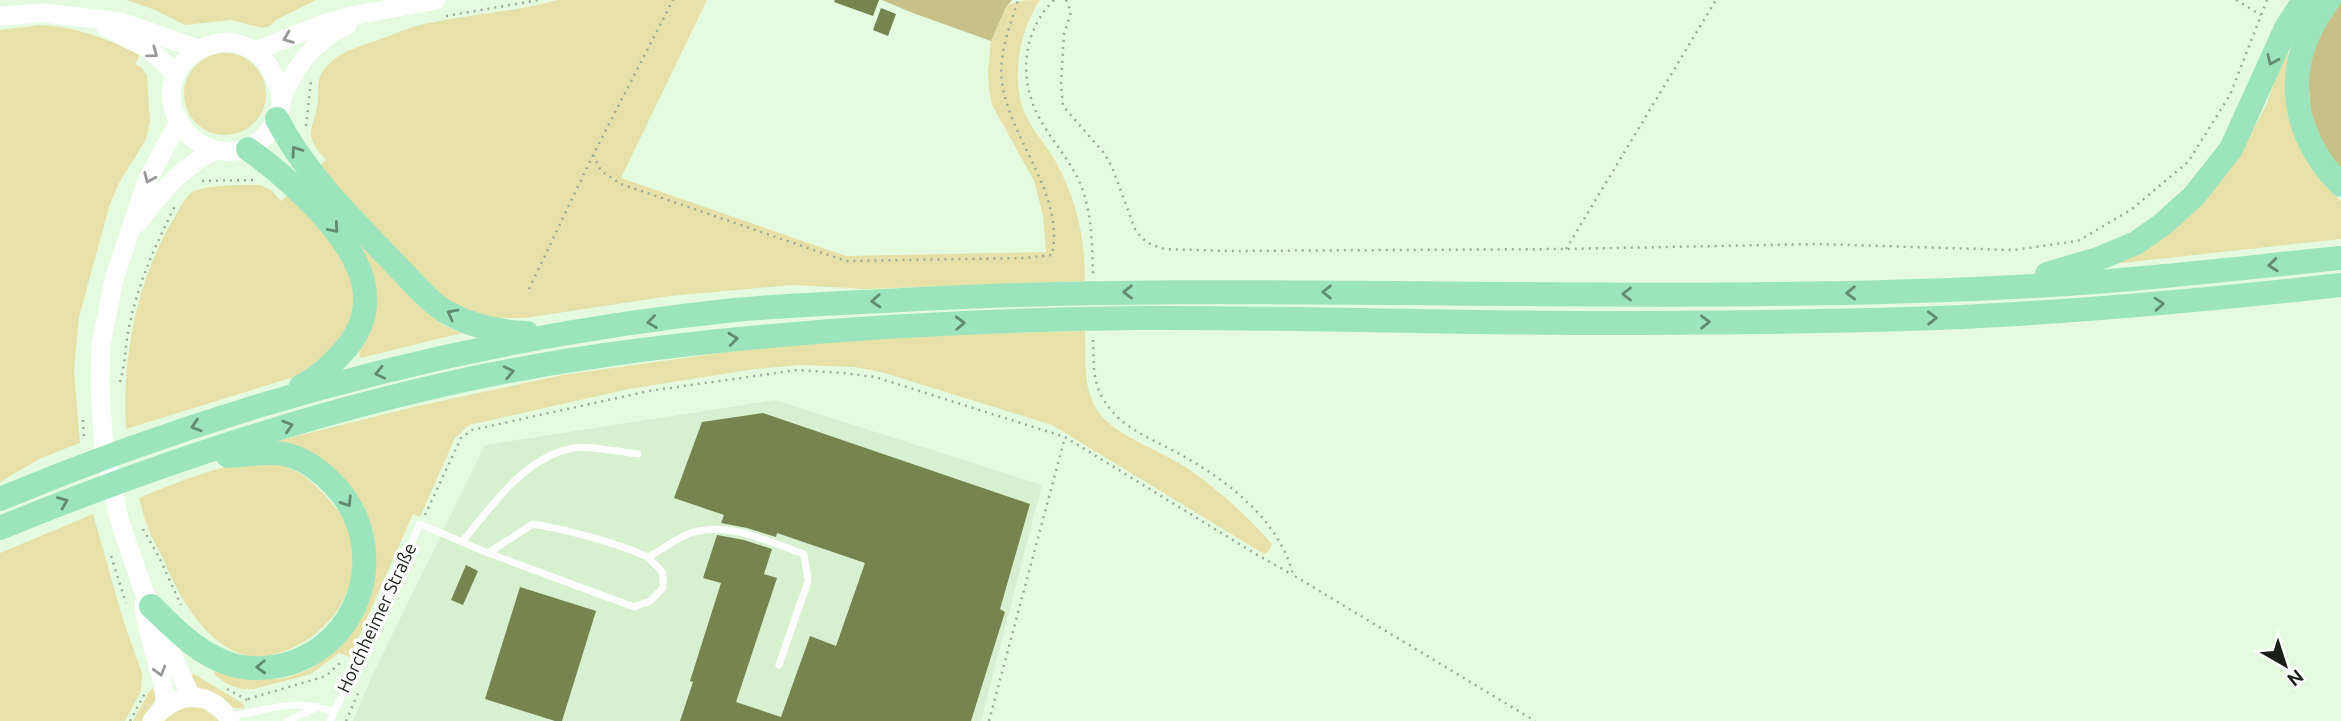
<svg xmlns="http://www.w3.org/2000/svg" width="2341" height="721" font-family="Ubuntu,sans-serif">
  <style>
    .built { fill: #d6f0d0 }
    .green { fill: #e7e1a9 }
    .forest { fill: #c7c087 }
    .building { fill: #768450 }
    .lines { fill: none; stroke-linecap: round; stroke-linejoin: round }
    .path { stroke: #9cac98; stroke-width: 2.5; stroke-dasharray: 2 5; stroke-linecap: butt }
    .lane { stroke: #fff; stroke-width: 7 }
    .secondary { stroke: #fff; stroke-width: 19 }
    .highway { stroke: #9ce5bc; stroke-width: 24 }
    .oneway { stroke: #979a96 }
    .oneway2 { stroke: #618c71 }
    .labels { text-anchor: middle; stroke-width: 7; stroke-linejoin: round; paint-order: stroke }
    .street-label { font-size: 18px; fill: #181f16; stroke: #fff }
  </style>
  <rect width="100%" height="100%" fill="#e5fbe0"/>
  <polygon class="built" points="775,400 1042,485 981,721 353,721 372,676 485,445"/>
  <g class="green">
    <polygon points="127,0 316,0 276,20 270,26 262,28 231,20 185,25 155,10"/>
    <path d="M557 0H707L621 178 846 256 1046 252 1043 215 1034 181 992 105 989 89 988 72 991 41 1006 7C1014 0 1028 0 1040 0 1019 32 1009 82 1027 118 1035 134 1048 147 1056 162 1077 201 1085 238 1085 281L867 289 793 285 670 296 525 318H496L482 316 442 298 316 169 326 160C304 135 311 136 317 107 320 94 315 83 323 71 336 52 358 47 378 40 395 34 412 26 429 23 472 14 515 12 557 0Z"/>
    <path d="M41 25C78 27 107 39 140 55L135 64 142 68 147 75 150 122 146 139 118 185 109 207 79 317 74 369 80 443 41 458 0 482V30Z"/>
    <polygon points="2284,51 2291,55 2300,149 2321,181 2341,201 2341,239 2104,265 2240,154 2267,104"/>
    <circle cx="225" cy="94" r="41"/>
    <path d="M260 185 271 190 281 201 289 194 328 231 356 287 348 338 297 376 126 429C122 358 136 282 173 220 178 212 183 200 191 193 202 185 245 184 260 185Z"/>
    <polygon points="358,243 422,307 443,325 462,333 361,358 359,354"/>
    <path d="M1085 331C1086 358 1082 386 1097 410 1114 436 1160 450 1187 468 1219 490 1246 515 1272 544L1269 551 1264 554 1052 425 881 372 854 367 800 365 755 369 629 389 469 425 455 438 420 517 413 514 350 657 339 653 311 674 254 689C237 690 226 685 214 674L215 671 264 679H277L289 677 312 668 335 651 373 536 364 507 347 482 273 442 418 406 562 375 742 350 896 336Z"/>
    <path d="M261 460C270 463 282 464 291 469 302 473 313 483 321 491 333 503 346 519 350 535 364 587 330 636 282 652 270 656 253 659 241 654 200 639 178 593 162 557 159 549 153 541 150 533 145 522 142 509 139 498 177 482 219 465 261 460Z"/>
    <polygon points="93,514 124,623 142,673 141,691 125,721 0,721 0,553"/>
    <path d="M194 674 242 703 245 708C228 712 197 689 187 676Z"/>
    <path d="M156 687C158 701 149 709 143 721H133L150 690Z"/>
    <polygon points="186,707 203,708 219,721 164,721 170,715"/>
  </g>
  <g class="forest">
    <polygon points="882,0 1012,0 1006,7 991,41 913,13"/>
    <polygon points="2341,0 2341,174 2312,130 2307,63 2336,5"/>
  </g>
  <g class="building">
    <polygon points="835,0 879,0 873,16 834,2"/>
    <polygon points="881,8 896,14 888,36 873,30"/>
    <polygon points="763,413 1030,504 1000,609 1005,612 971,721 680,721 693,682 690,681 721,583 703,578 717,535 744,540 772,549 764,574 777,578 736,702 781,717 810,636 836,646 865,563 777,533 776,537 747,528 721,523 724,515 674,498 702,422"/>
    <polygon points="466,565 478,571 463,605 451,600"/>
    <polygon points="520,587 596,611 562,721 555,721 485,699"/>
  </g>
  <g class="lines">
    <g class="path">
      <path d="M1054 0C1022 31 1018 81 1040 119 1053 143 1072 162 1082 188 1092 215 1092 245 1093 274"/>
      <polyline points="1066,0 1071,12 1064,34 1061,82 1063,106 1104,153 1112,167 1135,229 1141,237 1148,243 1164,249 1229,251 1566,249 1816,244 2013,250 2078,241 2132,209 2188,162 2230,95 2267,0"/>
      <polyline points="2236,0 2261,15"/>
      <polyline points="446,16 539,0"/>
      <polyline points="306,126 311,81"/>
      <path d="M593 155 601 171 621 184 846 261 1025 258 1052 255C1065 194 1011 142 1002 83 998 55 1010 26 1018 0"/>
      <polyline points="202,181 255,180"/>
      <polyline points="1566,249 1716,0"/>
      <polyline points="529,289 593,155 673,0"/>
      <path d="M1093 340C1094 360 1092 379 1102 397 1119 427 1146 436 1174 451 1223 477 1279 518 1293 575L1535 721"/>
      <path d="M120 382C126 362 125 343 130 323 139 281 156 244 175 206"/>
      <polyline points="83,420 84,438"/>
      <polyline points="425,515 461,438 472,430 649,391 797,370 843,373 875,377 1065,437 1254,553 1293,575"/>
      <polyline points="143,529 159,557 181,605"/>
      <polyline points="111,556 126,603"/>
      <polyline points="227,689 249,701"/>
      <polyline points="248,699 326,676 341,662 344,663"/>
      <polyline points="130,721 145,693"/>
      <polyline points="346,721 360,689"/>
      <polyline points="989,721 1065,437"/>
    </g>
    <g class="lane">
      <path d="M462 542C492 506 523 458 573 448 588 445 621 452 638 454"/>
      <polyline points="488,553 634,607 650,601 663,588 663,573 648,557"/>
      <path d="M228 716C269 712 291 696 334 712"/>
      <polyline points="287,721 318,707"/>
      <path d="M330 721 420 524 488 553 533 524C572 531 611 541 648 557 661 550 673 541 686 535 723 518 769 542 804 554L808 581 779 665"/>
    </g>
    <g class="secondary">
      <polyline points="0,16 43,13 121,22 198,49"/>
      <polyline points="106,27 149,49 176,74"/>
      <path d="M230 42C248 45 263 54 272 72 276 80 280 88 281 97 282 105 279 115 275 122 254 162 202 160 180 123 155 83 187 42 230 42Z"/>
      <polyline points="255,51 323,24 346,17 436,0"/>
      <path d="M281 99C298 63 311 43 347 25"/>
      <polyline points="179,121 146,183 114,279 101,344 100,385 104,450 120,522 143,589 191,697"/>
      <path d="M138 223C161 192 179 170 213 151"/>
      <path d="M144 604C147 639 163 670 166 705"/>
      <path d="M152 721C172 692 211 687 230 721"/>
    </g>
    <g class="highway">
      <path d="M2329 0C2282 61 2287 130 2341 185"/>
      <path d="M277 119C305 174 352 219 395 264 412 281 429 303 450 314 474 327 500 332 527 333"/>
      <path d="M248 149C275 168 297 188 320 212 358 254 388 303 342 353 330 366 318 378 301 386"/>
      <polyline points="2047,274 2098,259 2136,243 2163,224 2194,196 2231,149 2286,28 2304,0"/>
      <path d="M0 499C234 401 483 336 735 310 791 305 846 303 902 300 1191 284 1481 298 1771 294 1870 293 1969 290 2068 284 2160 278 2250 267 2341 258"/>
      <path d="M0 528C193 449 398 384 605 355 783 330 961 320 1140 318 1306 317 1473 324 1640 323 1747 322 1854 322 1961 317 2088 311 2215 299 2341 285"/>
      <path d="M151 606C174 628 196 652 227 663 243 669 263 669 279 666 362 649 392 547 335 486 323 473 309 462 292 456 270 450 250 455 228 456"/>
    </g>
  </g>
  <defs><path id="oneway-chevron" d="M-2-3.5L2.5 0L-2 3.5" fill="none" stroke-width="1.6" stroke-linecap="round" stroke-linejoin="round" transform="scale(1.75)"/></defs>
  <g class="oneway">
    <use href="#oneway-chevron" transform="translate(288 38) rotate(159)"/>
    <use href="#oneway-chevron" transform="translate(153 53) rotate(36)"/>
    <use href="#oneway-chevron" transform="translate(149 178) rotate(114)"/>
    <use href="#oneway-chevron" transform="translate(160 671) rotate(74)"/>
  </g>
  <g class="oneway2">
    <use href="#oneway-chevron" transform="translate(2272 60) rotate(114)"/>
    <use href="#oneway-chevron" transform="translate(296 151) rotate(-125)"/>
    <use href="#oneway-chevron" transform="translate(334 228) rotate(49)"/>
    <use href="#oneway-chevron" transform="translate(2273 265) rotate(174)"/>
    <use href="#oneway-chevron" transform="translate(1128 292) rotate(179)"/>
    <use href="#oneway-chevron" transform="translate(1327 292) rotate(-180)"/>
    <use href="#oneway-chevron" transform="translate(1851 293) rotate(179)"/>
    <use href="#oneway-chevron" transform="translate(1627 294) rotate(-180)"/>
    <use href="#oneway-chevron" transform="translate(876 301) rotate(177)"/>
    <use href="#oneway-chevron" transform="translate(2159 304) rotate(-4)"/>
    <use href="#oneway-chevron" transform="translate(452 314) rotate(-152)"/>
    <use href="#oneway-chevron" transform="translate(1932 318) rotate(-1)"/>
    <use href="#oneway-chevron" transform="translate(652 322) rotate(172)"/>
    <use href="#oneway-chevron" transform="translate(1705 322) rotate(-1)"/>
    <use href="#oneway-chevron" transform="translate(960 323) rotate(-2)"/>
    <use href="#oneway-chevron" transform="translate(733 339) rotate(-6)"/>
    <use href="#oneway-chevron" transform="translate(509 372) rotate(-12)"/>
    <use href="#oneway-chevron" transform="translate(380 373) rotate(167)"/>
    <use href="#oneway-chevron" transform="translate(196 426) rotate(162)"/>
    <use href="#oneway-chevron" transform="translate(288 426) rotate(-17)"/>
    <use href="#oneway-chevron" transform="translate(63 502) rotate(-22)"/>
    <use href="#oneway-chevron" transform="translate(347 502) rotate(57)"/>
    <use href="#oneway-chevron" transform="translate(261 667) rotate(178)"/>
  </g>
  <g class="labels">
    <g class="street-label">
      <text transform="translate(377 618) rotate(-65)" y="6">Horchheimer Straße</text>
    </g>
  </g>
  <g transform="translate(2285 665) rotate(141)" stroke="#ffffff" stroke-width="5" paint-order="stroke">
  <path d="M0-5L12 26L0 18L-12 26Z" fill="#181f16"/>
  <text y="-10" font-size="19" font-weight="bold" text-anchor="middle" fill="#181f16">N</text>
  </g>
</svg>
